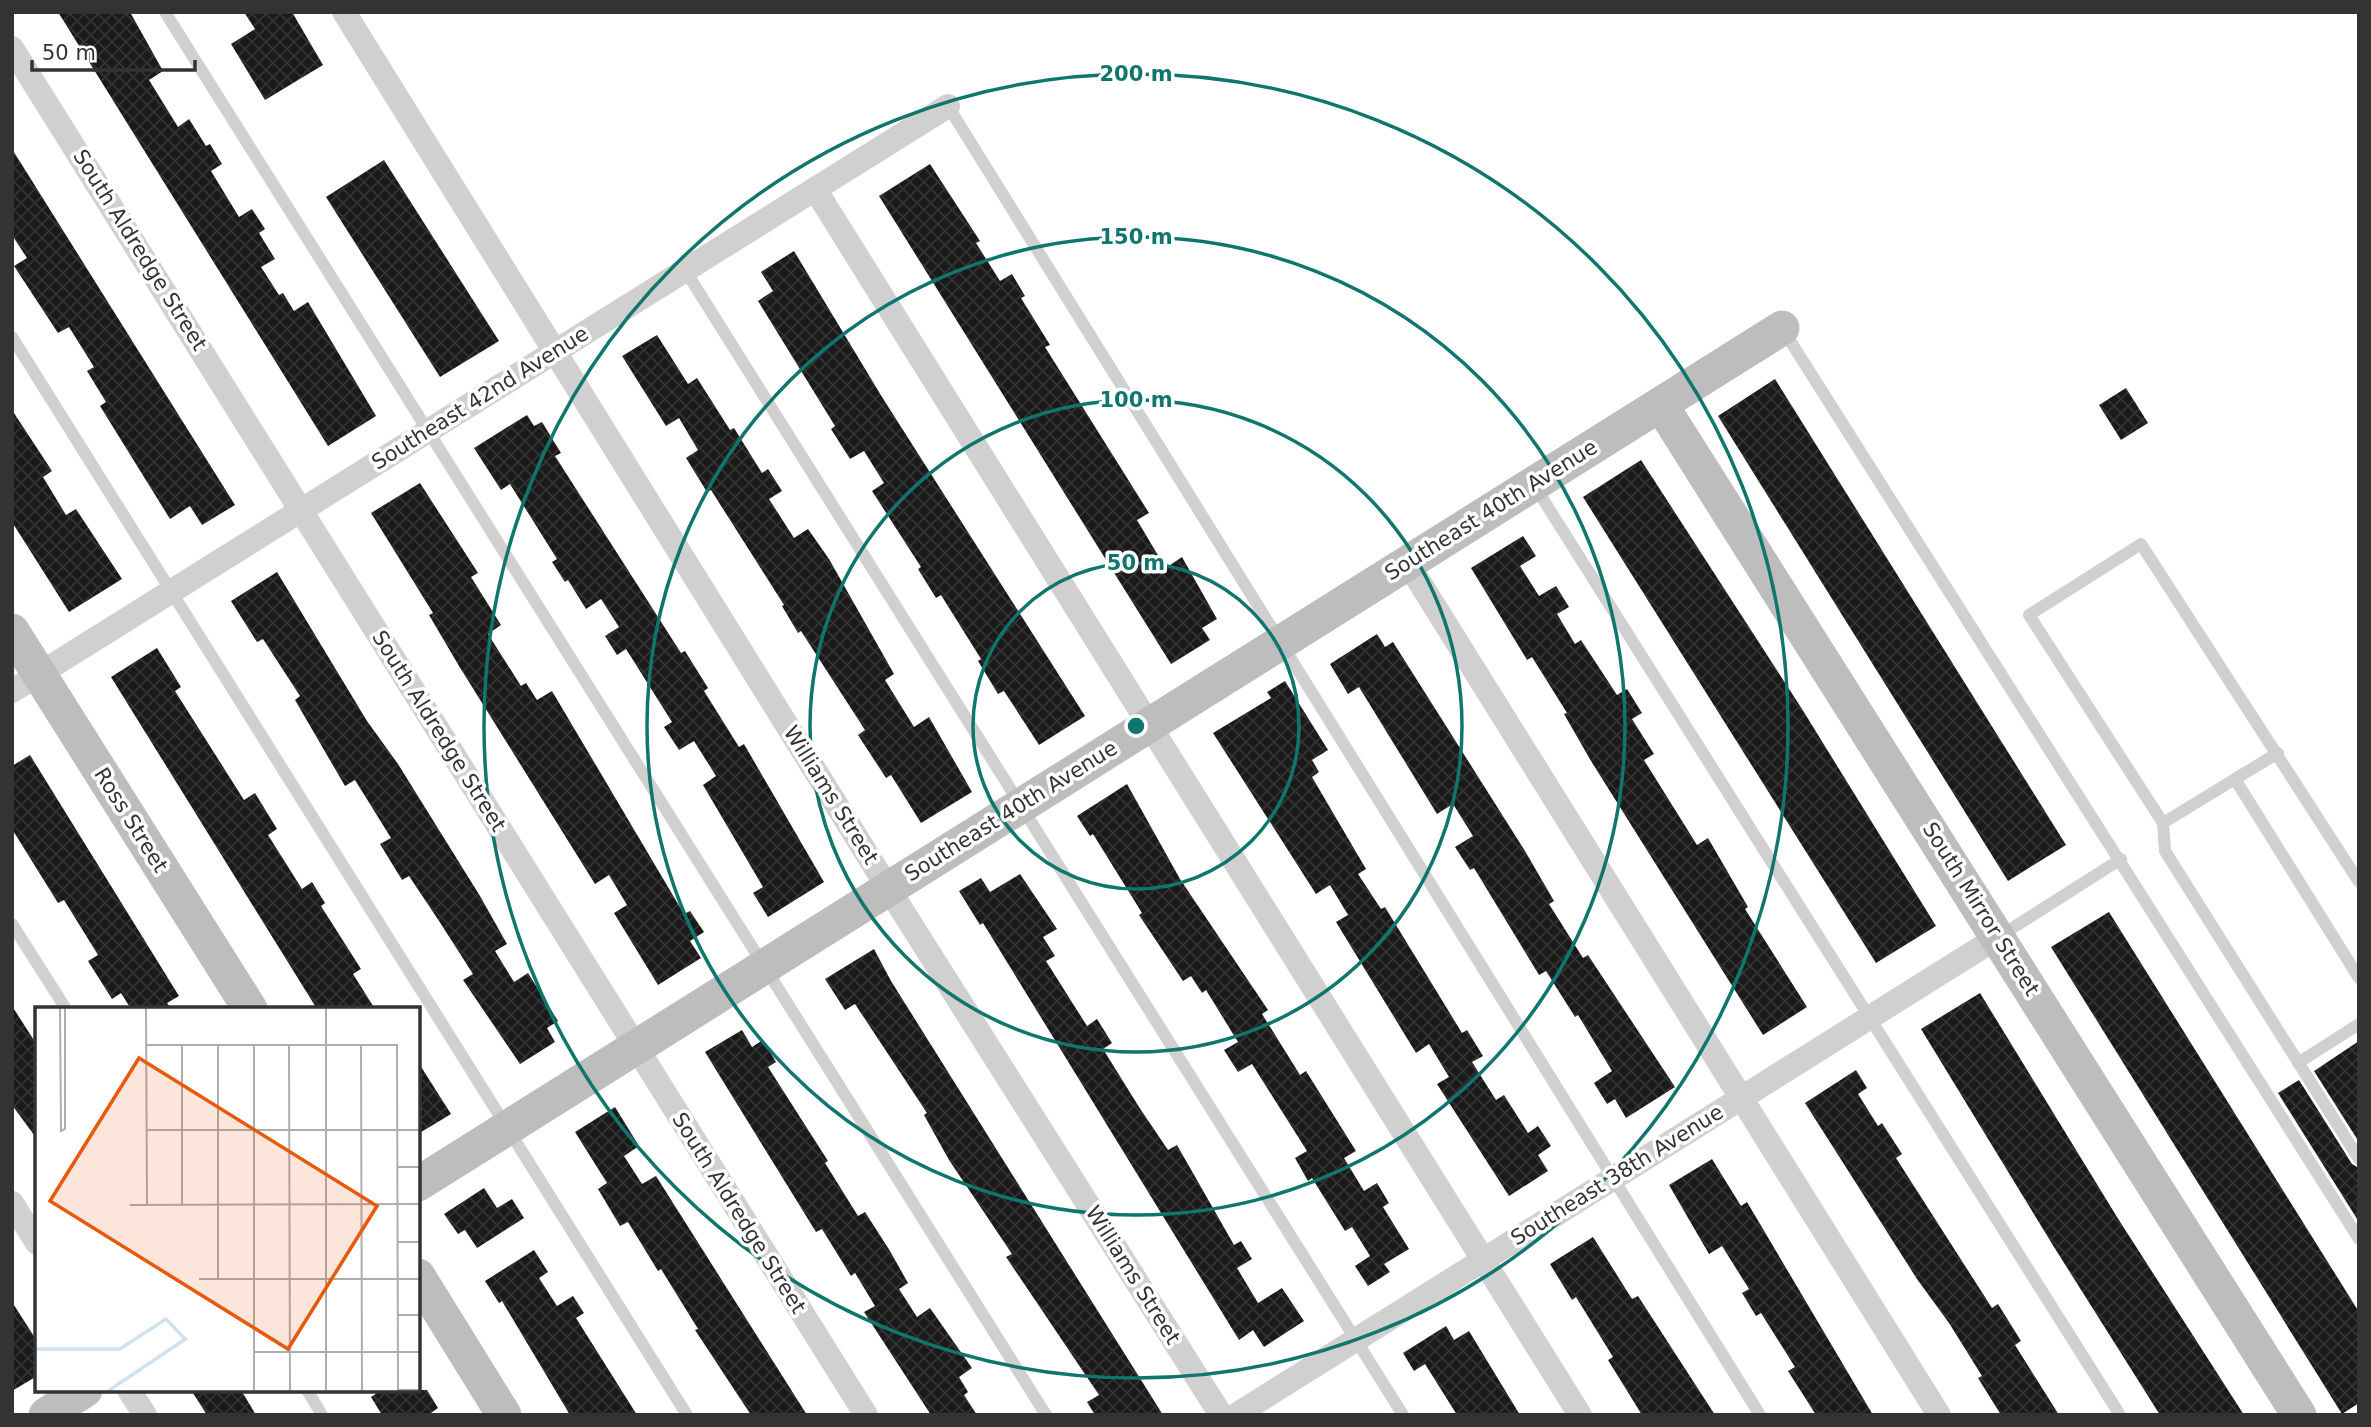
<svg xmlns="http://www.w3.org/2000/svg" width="2371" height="1427" font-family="'DejaVu Sans',sans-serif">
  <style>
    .building { fill: url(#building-cross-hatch) }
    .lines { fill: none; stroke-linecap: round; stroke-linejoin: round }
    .lane { stroke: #d0d0d0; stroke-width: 12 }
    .street { stroke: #d0d0d0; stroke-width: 24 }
    .secondary { stroke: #bdbdbd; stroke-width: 35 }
    .ring { fill: none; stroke: #0f766e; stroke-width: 3.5 }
    .labels { text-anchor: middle; stroke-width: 7; stroke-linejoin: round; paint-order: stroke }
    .street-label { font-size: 21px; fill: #333; stroke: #fff }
    .inset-river { fill: none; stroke: #cfe2ee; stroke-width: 3.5 }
    .inset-road { fill: none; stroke: #adadad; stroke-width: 2 }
    .view { fill: #e8590c; fill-opacity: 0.15; stroke: #e8590c; stroke-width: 3.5 }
    .inset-edge { fill: none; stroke: #333; stroke-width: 3.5 }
    .centre { fill: #0f766e; stroke: #fff; stroke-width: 3.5 }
    .ring-label { font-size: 21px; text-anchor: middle; font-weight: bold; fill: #0f766e; stroke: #fff; stroke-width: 7; stroke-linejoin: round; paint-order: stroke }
  </style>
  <defs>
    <pattern id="building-cross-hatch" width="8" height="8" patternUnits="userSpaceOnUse" patternTransform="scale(1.75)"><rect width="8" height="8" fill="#1a1a1a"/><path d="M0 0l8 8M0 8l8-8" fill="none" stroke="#333"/></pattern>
  </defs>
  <rect width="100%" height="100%" fill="#fff"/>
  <g class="building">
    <polygon points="58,12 130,12 163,71 149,80 178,127 189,119 206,146 210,144 222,164 211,171 239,217 252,209 265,229 259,233 275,259 261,267 279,295 283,293 294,311 308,302 376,416 328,446"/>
    <polygon points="244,12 292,12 323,65 265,100 231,44 255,29"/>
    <polygon points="12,149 235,505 202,525 190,506 170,519 100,406 106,402 87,371 94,367 69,327 58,333 14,266 27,258 12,235"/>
    <polygon points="384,160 499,341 440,377 326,197"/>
    <polygon points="930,164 980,241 976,243 1000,281 1012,274 1025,296 1021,298 1050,345 1045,347 1149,513 1137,520 1156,552 1167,567 1182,557 1217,619 1202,628 1210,640 1171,664 879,196"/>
    <polygon points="794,251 882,397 1085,716 1039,745 1004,691 998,694 978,661 981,659 941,595 936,598 918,569 921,567 872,491 884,483 864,451 850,459 831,429 835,426 758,301 773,291 761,272"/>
    <polygon points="657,335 688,384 697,378 730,430 734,428 762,473 768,469 782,491 769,499 794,538 808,529 829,559 894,674 885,680 914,727 929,717 972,792 921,823 891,775 886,778 858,735 865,730 801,631 798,633 782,606 784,605 711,490 707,492 686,458 698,450 679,418 666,426 622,356"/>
    <polygon points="1775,379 2066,845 2008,881 1718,416"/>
    <polygon points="2126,388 2148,423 2121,440 2099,405"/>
    <polygon points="12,410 52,471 43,477 66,515 76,509 122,579 69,612 12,522"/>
    <polygon points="527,415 534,426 542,422 561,453 555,456 681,653 685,651 708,688 704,691 739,747 744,744 824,882 768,917 753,893 763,887 703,785 716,776 694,741 679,750 664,727 672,722 626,649 617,655 605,636 619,627 601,599 586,609 568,580 565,582 552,562 557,559 510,484 501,490 474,448"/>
    <polygon points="1641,460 1802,709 1936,926 1876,963 1583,497"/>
    <polygon points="420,483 478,573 471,577 501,625 488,634 521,686 526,683 537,700 552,691 684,914 690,911 704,932 690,941 701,958 658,985 614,913 627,905 609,875 595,884 459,666 429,615 433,613 371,513"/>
    <polygon points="1523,536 1536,556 1520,566 1539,596 1556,586 1569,607 1557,614 1575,644 1581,640 1617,695 1627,689 1642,713 1632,719 1654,754 1644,760 1697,845 1708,838 1748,907 1745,909 1807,1007 1763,1035 1591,761 1564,714 1567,713 1532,657 1527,660 1471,568"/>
    <polygon points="277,572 367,721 398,764 480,896 507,944 495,951 514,982 528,973 558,1021 547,1028 555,1042 520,1064 463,980 473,974 439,921 409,876 402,880 380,844 391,838 355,780 345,786 295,700 300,696 263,639 257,642 231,601"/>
    <polygon points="1377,634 1385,647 1393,642 1525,851 1554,901 1549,904 1583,958 1588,955 1675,1087 1626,1118 1615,1099 1607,1104 1594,1083 1612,1071 1578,1015 1575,1017 1546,971 1539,975 1474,868 1470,870 1455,847 1473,836 1453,804 1437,814 1359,687 1348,694 1330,664"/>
    <polygon points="157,648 181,687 175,691 244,800 255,793 277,829 268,835 302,889 312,882 325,903 321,906 361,969 353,974 375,1009 317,1009 111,677"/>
    <polygon points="1285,681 1328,750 1312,760 1319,772 1312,777 1366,869 1358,874 1381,909 1385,907 1462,1033 1467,1030 1483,1056 1472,1062 1496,1100 1504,1095 1528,1133 1538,1126 1551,1146 1538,1155 1548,1171 1509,1196 1437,1084 1449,1077 1429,1044 1416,1053 1336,922 1348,915 1330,885 1316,894 1213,733 1271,698 1267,692"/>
    <polygon points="30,755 179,996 167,1003 171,1009 131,1009 121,993 112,999 88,961 98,955 64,900 58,903 12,829 12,766"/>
    <polygon points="1127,784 1180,879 1268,1010 1262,1014 1300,1075 1306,1071 1356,1151 1344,1158 1364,1191 1377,1183 1389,1203 1383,1207 1409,1249 1384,1264 1390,1272 1368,1286 1355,1266 1370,1256 1352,1227 1345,1231 1312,1178 1308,1181 1295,1158 1307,1151 1252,1064 1238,1072 1224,1050 1238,1042 1206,990 1202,993 1191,976 1183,981 1139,915 1142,913 1093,834 1090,836 1077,816"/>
    <polygon points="1020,874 1057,929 1043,937 1055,956 1046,961 1087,1026 1097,1019 1112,1043 1103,1049 1139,1107 1168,1150 1177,1145 1234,1245 1241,1241 1252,1259 1237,1268 1258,1303 1282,1288 1304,1321 1264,1347 1253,1330 1239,1340 983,923 980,925 959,891 981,878 990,892"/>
    <polygon points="2109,912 2359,1312 2359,1403 2342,1414 2051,947"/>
    <polygon points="874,949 891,981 1163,1415 1095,1415 1087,1402 1099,1395 1006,1257 1012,1254 949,1160 924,1115 927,1113 855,1004 845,1010 825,979"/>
    <polygon points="1980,993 2117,1217 2244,1415 2160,1415 2054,1247 1921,1029"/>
    <polygon points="12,1006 37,1045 37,1139 12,1105"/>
    <polygon points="742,1030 752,1047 763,1040 776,1062 768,1067 828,1161 825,1163 858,1216 865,1212 890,1251 908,1283 899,1289 917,1317 930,1308 972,1368 959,1377 968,1392 964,1395 977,1415 931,1415 864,1312 875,1306 855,1273 851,1276 822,1229 816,1232 705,1052"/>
    <polygon points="2359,1041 2359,1142 2314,1071"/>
    <polygon points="418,1062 451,1114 418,1134"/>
    <polygon points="1856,1070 1867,1088 1858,1094 1878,1126 1882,1123 1902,1154 1896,1158 1992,1308 1998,1304 2021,1341 2015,1345 2059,1415 2001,1415 1978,1378 1982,1376 1949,1323 1917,1279 1805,1103"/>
    <polygon points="2299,1080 2352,1164 2359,1168 2359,1222 2278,1093"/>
    <polygon points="615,1107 639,1146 624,1156 642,1184 656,1176 807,1415 751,1415 695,1330 698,1329 661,1269 658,1271 628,1222 620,1226 598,1189 607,1183 575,1132"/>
    <polygon points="1712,1159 1741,1206 1747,1202 1873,1415 1816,1415 1788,1371 1795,1367 1761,1313 1756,1316 1742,1293 1749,1289 1722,1246 1709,1254 1669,1185"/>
    <polygon points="484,1188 497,1208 512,1199 524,1218 477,1248 465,1230 458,1234 444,1214"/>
    <polygon points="1593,1237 1632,1299 1638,1296 1715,1415 1642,1415 1608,1360 1613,1357 1576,1297 1572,1300 1550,1264"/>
    <polygon points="534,1250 548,1272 539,1278 557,1306 573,1296 584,1313 576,1318 637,1415 570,1415 502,1301 499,1303 485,1281"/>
    <polygon points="12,1302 37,1341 37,1376 12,1391"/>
    <polygon points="1446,1326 1454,1340 1469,1331 1520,1415 1457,1415 1425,1364 1414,1371 1403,1353"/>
    <polygon points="191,1390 241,1390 256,1415 207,1415"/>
    <polygon points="382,1390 427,1390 438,1408 428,1415 382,1415 371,1397"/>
  </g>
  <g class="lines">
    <g class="lane">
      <polyline points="165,12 1046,1415"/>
      <polyline points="948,106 1760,1415"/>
      <polyline points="685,270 1403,1415"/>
      <polyline points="1782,328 2359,1239"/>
      <polyline points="12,337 687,1415"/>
      <polyline points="1534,485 2120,1415"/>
      <polyline points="2235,779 2278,753"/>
      <polyline points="2163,823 2235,779 2359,978"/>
      <polyline points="2359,882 2141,544 2029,615 2163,823 2165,851 2359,1159"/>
      <polyline points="12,924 66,1009"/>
      <polyline points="2000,936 2121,859"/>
      <polyline points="2298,1063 2359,1024"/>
      <polyline points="307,1390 322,1415"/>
    </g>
    <g class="street">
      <polyline points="344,12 888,888 1221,1415"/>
      <polyline points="12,48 866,1415"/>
      <polyline points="815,189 1580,1415"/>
      <polyline points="1407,562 1939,1415"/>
      <polyline points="12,691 948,106"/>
      <polyline points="12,1203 37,1243"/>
      <polyline points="129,1390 145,1415"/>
      <polyline points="1236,1415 1998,937"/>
    </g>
    <g class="secondary">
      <polyline points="1661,405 2299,1415"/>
      <polyline points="12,631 250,1009"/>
      <polyline points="418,1184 1782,328"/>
      <polyline points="418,1276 504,1415"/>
      <polyline points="46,1415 85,1390"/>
    </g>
  </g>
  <g class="ring">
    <circle cx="1136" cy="726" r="163"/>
    <circle cx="1136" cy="726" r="326"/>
    <circle cx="1136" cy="726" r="489"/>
    <circle cx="1136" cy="726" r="652"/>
  </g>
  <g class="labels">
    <g class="street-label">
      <text transform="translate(140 250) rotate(58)" y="7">South Aldredge Street</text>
      <text transform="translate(480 398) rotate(-32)" y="7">Southeast 42nd Avenue</text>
      <text transform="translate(1491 510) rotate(-32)" y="7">Southeast 40th Avenue</text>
      <text transform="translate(439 731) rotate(58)" y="7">South Aldredge Street</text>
      <text transform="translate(831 795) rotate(58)" y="7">Williams Street</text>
      <text transform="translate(1011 811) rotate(-32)" y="7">Southeast 40th Avenue</text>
      <text transform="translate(131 820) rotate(58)" y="7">Ross Street</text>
      <text transform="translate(1981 909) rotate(58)" y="7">South Mirror Street</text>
      <text transform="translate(1617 1175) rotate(-32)" y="7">Southeast 38th Avenue</text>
      <text transform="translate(739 1213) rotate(58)" y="7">South Aldredge Street</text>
      <text transform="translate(1133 1275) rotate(58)" y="7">Williams Street</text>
    </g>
  </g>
  <g transform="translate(35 1007)">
    <rect width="385" height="385" fill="#fff"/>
    <path class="inset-river" d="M0 342H85L131 312 150 332M73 384 152 331"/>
    <path class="inset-road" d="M25 1 26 124 30 122V1M111 1 112 197M291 1V384M111 38H362L363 384M219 38V384M254 38 255 384M326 38 327 384M111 123H385M363 160H385M95 198 385 197M147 198V38M363 235H385M164 272H385M183 272V38M363 308H385M219 345H385M363 383H385"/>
    <path class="view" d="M104 51 342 199 253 342 15 194Z"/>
    <rect width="385" height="385" class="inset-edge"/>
  </g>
  <circle cx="1136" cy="726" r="10" class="centre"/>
  <g class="ring-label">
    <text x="1136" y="81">200 m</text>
    <text x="1136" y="244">150 m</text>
    <text x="1136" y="407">100 m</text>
    <text x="1136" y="570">50 m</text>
  </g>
  <rect width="2371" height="1427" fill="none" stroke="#333333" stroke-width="28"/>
  <path d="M32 60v10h163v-10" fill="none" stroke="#333333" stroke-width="3.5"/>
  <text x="42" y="60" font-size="21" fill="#333333" stroke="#ffffff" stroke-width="5" paint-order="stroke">50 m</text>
</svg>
